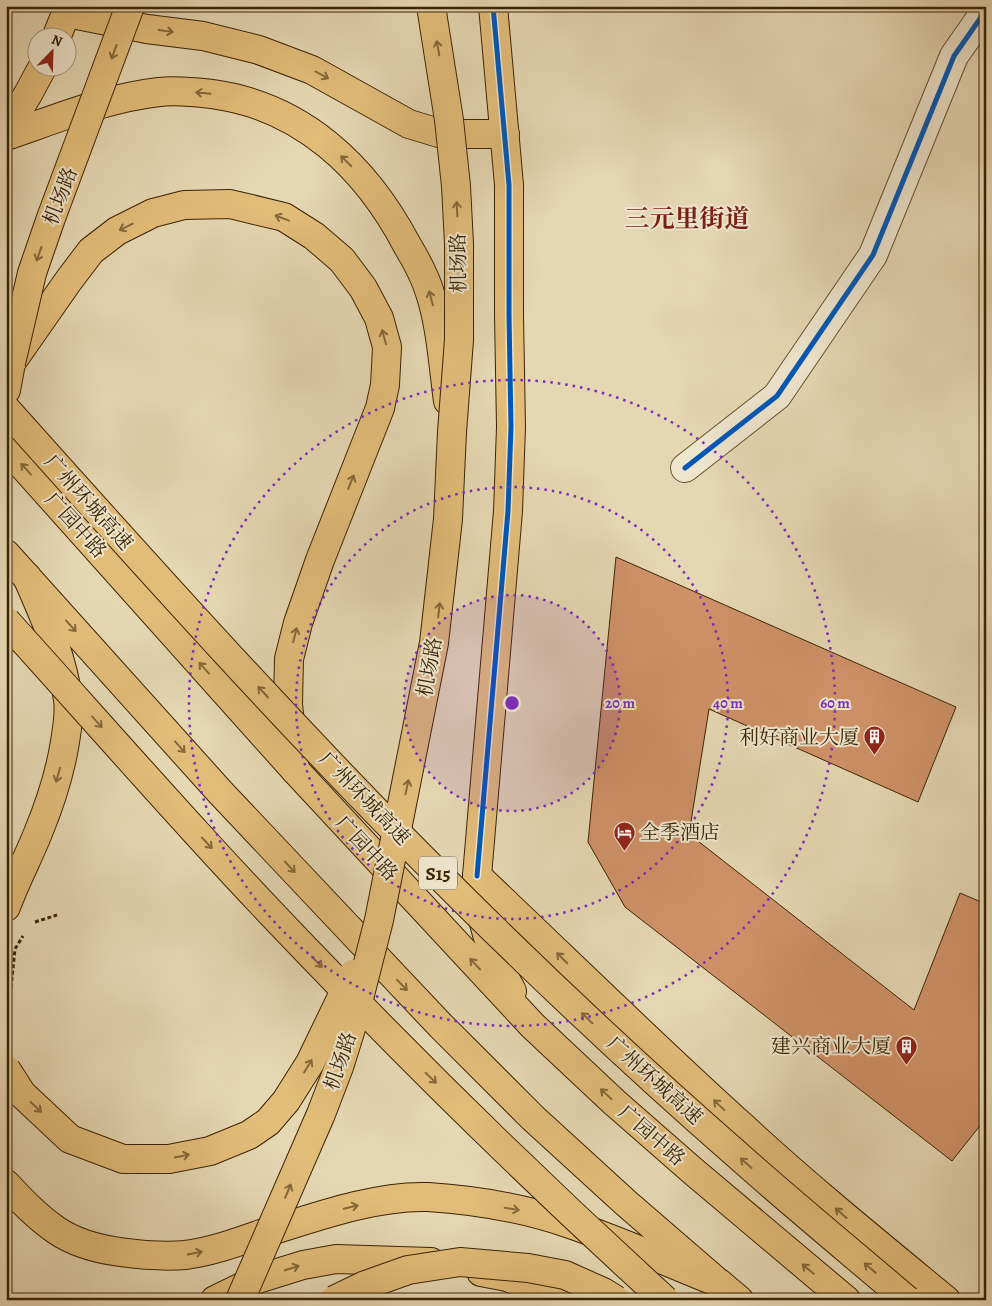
<svg xmlns="http://www.w3.org/2000/svg" width="992" height="1306" font-family="Alegreya,'Noto Serif SC',serif">
  <style>
    .building { fill: #cf9168; stroke: #3b2302 }
    .lines { fill: none; stroke-linecap: round; stroke-linejoin: round }
    .minor-casing { stroke: #66502e; stroke-width: 30 }
    .major-casing { stroke: #3b2302; stroke-width: 30 }
    .highway-casing { stroke: #3b2302; stroke-width: 30 }
    .path { stroke: #3b2302; stroke-width: 3; stroke-dasharray: 4 2.5; stroke-linecap: butt }
    .minor { stroke: #eee5cd; stroke-width: 28 }
    .major { stroke: #e2bc79; stroke-width: 28 }
    .highway { stroke: #e2bc79; stroke-width: 28 }
    .highway-bridge-casing { stroke: #3b2302; stroke-width: 30; stroke-linecap: butt }
    .highway-bridge { stroke: #e2bc79; stroke-width: 28 }
    .cycleway-casing { stroke: #eee5cd; stroke-width: 8 }
    .cycleway { stroke: #0057b8; stroke-width: 5 }
    .oneway { stroke: #866838 }
    .ring { fill: none; stroke: #7b2cbf; stroke-width: 2.5; stroke-dasharray: 2.5 5 }
    .labels { text-anchor: middle; stroke-width: 4; stroke-linejoin: round; paint-order: stroke }
    .shield { fill: #eee5cd; stroke: #715d3f; stroke-width: 1 }
    .shield-label { font-size: 19px; font-weight: bold; fill: #3b2302 }
    .street-label { font-size: 20px; fill: #3b2302; stroke: #eee5cd }
    .poi-label { font-size: 20px; fill: #3b2302; stroke: #eee5cd; text-anchor: end }
    .district-label { font-size: 25px; font-weight: bold; fill: #7a1f14; stroke: #eee5cd }
    .centre { fill: #7b2cbf; stroke: #eee5cd; stroke-width: 2.5 }
    .ring-label { font-size: 15px; text-anchor: middle; font-weight: bold; fill: #7b2cbf; stroke: #eee5cd; stroke-width: 4; stroke-linejoin: round; paint-order: stroke }
  </style>
  <rect width="100%" height="100%" fill="#e5d7b2"/>
  <filter id="stains"><feTurbulence type="fractalNoise" baseFrequency=".004" numOctaves="4"/><feColorMatrix values="0 0 0 0 .2 0 0 0 0 .09 0 0 0 0 .02 0 0 0 .5 -.17"/></filter>
  <radialGradient id="worn" r=".72"><stop offset=".6" stop-color="#630" stop-opacity="0"/><stop offset="1" stop-color="#630" stop-opacity=".3"/></radialGradient>
  <polygon class="building" points="616,557 956,707 918,802 709,709 689,834 914,1010 960,893 986,904 986,1118 952,1161 625,907 588,842"/>
  <g class="lines">
    <defs>
      <polyline id="minor" points="685,468 777,396 873,255 954,56 986,10"/>
      <g id="major">
        <polyline points="6,447 295,770"/>
        <polyline points="6,554 220,792 441,1026 533,1118 626,1203 714,1279"/>
        <path d="M477 876C566 960 653 1046 744 1128 809 1188 878 1244 946 1300"/>
      </g>
      <g id="highway">
        <path d="M493 6 509 185V315L511 427 508 511 477 876C480 921 490 952 512 991"/>
        <polyline points="67,13 147,29 203,36 259,50 312,70 409,124 442,134 505,134"/>
        <polyline points="56,38 69,6"/>
        <polyline points="6,131 28,94 42,68"/>
        <path d="M6 136C56 119 106 98 159 92 176 90 195 92 212 94 302 106 366 167 407 245 416 260 425 276 430 293 441 327 443 365 448 401"/>
        <polyline points="6,390 11,363 69,280 91,251 117,231 153,213 184,205 230,204 284,217 314,236 342,260 363,288 379,318 387,347 385,385 380,408 320,560 298,623 289,659 288,704 295,770 532,1025 614,1102 694,1172 846,1300"/>
        <path d="M6 907C15 882 28 858 38 833 50 804 60 773 65 742 67 728 70 714 68 700 63 657 44 616 27 577"/>
        <path d="M6 1184C22 1201 37 1217 56 1230 75 1243 98 1249 120 1252 142 1255 163 1257 185 1255 210 1252 235 1243 258 1235 310 1219 374 1195 428 1197 474 1200 523 1208 567 1223 618 1240 669 1263 719 1283L739 1300"/>
        <polyline points="481,1272 507,1277 565,1300"/>
        <polyline points="215,1300 258,1279 303,1265 336,1259 431,1262"/>
      </g>
    </defs>
    <use href="#minor" class="minor-casing"/>
    <use href="#major" class="major-casing"/>
    <use href="#highway" class="highway-casing"/>
    <g class="path">
      <polyline points="35,922 57,915"/>
      <polyline points="9,1007 15,949 23,936"/>
    </g>
    <use href="#minor" class="minor"/>
    <use href="#major" class="major"/>
    <use href="#highway" class="highway"/>
    <defs>
      <g id="highway-bridge">
        <polyline points="11,363 32,273 51,218 130,6"/>
        <path d="M6 409C156 577 307 745 467 903 556 991 648 1077 742 1159 796 1207 852 1253 907 1300"/>
        <path d="M6 621C108 734 208 849 314 958 427 1076 544 1190 665 1300"/>
        <polyline points="6,1069 22,1094 70,1139 123,1159 169,1159 210,1151 249,1135 268,1122 286,1101 310,1063 353,974"/>
        <polyline points="240,1300 321,1114 339,1067 353,1022 379,920 434,643 448,519 452,432 459,340 459,244 456,186 449,120 431,6"/>
        <polyline points="334,1300 363,1286 408,1270 460,1262 528,1268 565,1275 603,1292 616,1300"/>
      </g>
    </defs>
    <use href="#highway-bridge" class="highway-bridge-casing"/>
    <use href="#highway-bridge" class="highway-bridge"/>
    <defs>
      <g id="cycleway">
        <polyline points="685,468 777,396 873,255 954,56 986,10"/>
        <polyline points="477,876 508,511 511,427 509,315 509,185 493,6"/>
      </g>
    </defs>
    <use href="#cycleway" class="cycleway-casing"/>
    <use href="#cycleway" class="cycleway"/>
  </g>
  <defs><path id="oneway-shaft" d="M-6 0H5M1.5-3L5.5 0L1.5 3" fill="none" stroke-width="1.6" stroke-linecap="round" stroke-linejoin="round" transform="scale(1.25)"/></defs>
  <g class="oneway">
    <use href="#oneway-shaft" transform="translate(166 31) rotate(8)"/>
    <use href="#oneway-shaft" transform="translate(438 48) rotate(-100)"/>
    <use href="#oneway-shaft" transform="translate(114 52) rotate(110)"/>
    <use href="#oneway-shaft" transform="translate(322 75) rotate(29)"/>
    <use href="#oneway-shaft" transform="translate(203 93) rotate(-174)"/>
    <use href="#oneway-shaft" transform="translate(346 161) rotate(-135)"/>
    <use href="#oneway-shaft" transform="translate(457 209) rotate(-93)"/>
    <use href="#oneway-shaft" transform="translate(282 218) rotate(-159)"/>
    <use href="#oneway-shaft" transform="translate(126 227) rotate(153)"/>
    <use href="#oneway-shaft" transform="translate(39 254) rotate(109)"/>
    <use href="#oneway-shaft" transform="translate(431 298) rotate(-105)"/>
    <use href="#oneway-shaft" transform="translate(384 337) rotate(-106)"/>
    <use href="#oneway-shaft" transform="translate(26 469) rotate(-132)"/>
    <use href="#oneway-shaft" transform="translate(351 482) rotate(-68)"/>
    <use href="#oneway-shaft" transform="translate(439 610) rotate(-83)"/>
    <use href="#oneway-shaft" transform="translate(71 626) rotate(48)"/>
    <use href="#oneway-shaft" transform="translate(295 635) rotate(-76)"/>
    <use href="#oneway-shaft" transform="translate(204 668) rotate(-132)"/>
    <use href="#oneway-shaft" transform="translate(263 692) rotate(-133)"/>
    <use href="#oneway-shaft" transform="translate(97 722) rotate(48)"/>
    <use href="#oneway-shaft" transform="translate(180 747) rotate(48)"/>
    <use href="#oneway-shaft" transform="translate(58 775) rotate(106)"/>
    <use href="#oneway-shaft" transform="translate(407 787) rotate(-78)"/>
    <use href="#oneway-shaft" transform="translate(207 843) rotate(47)"/>
    <use href="#oneway-shaft" transform="translate(290 867) rotate(47)"/>
    <use href="#oneway-shaft" transform="translate(562 958) rotate(-135)"/>
    <use href="#oneway-shaft" transform="translate(317 962) rotate(46)"/>
    <use href="#oneway-shaft" transform="translate(475 964) rotate(-133)"/>
    <use href="#oneway-shaft" transform="translate(402 985) rotate(46)"/>
    <use href="#oneway-shaft" transform="translate(587 1018) rotate(-136)"/>
    <use href="#oneway-shaft" transform="translate(308 1066) rotate(-59)"/>
    <use href="#oneway-shaft" transform="translate(431 1078) rotate(44)"/>
    <use href="#oneway-shaft" transform="translate(606 1094) rotate(-137)"/>
    <use href="#oneway-shaft" transform="translate(719 1105) rotate(-137)"/>
    <use href="#oneway-shaft" transform="translate(36 1107) rotate(43)"/>
    <use href="#oneway-shaft" transform="translate(182 1156) rotate(-11)"/>
    <use href="#oneway-shaft" transform="translate(746 1163) rotate(-139)"/>
    <use href="#oneway-shaft" transform="translate(288 1191) rotate(-67)"/>
    <use href="#oneway-shaft" transform="translate(351 1207) rotate(-14)"/>
    <use href="#oneway-shaft" transform="translate(512 1209) rotate(10)"/>
    <use href="#oneway-shaft" transform="translate(841 1213) rotate(-139)"/>
    <use href="#oneway-shaft" transform="translate(195 1253) rotate(-12)"/>
    <use href="#oneway-shaft" transform="translate(292 1268) rotate(-17)"/>
    <use href="#oneway-shaft" transform="translate(870 1268) rotate(-140)"/>
    <use href="#oneway-shaft" transform="translate(808 1269) rotate(-140)"/>
  </g>
  <circle cx="512" cy="703" r="108" fill="#7b2cbf" fill-opacity=".12"/>
  <g class="ring">
    <circle cx="512" cy="703" r="108"/>
    <circle cx="512" cy="703" r="216"/>
    <circle cx="512" cy="703" r="323"/>
  </g>
  <defs>
    <symbol id="building-pin" viewBox="-11 -11 22 30"><path d="M0 17L-7.5 6A9.5 9.5 0 1 1 7.5 6Z" fill="#8f2418" stroke="#eee5cd"/><path d="M-4-6H4V6H1V3H-1V6H-4ZM-2.5-4.3h1.7v1.8h-1.7ZM.8-4.3h1.7v1.8H.8ZM-2.5-1h1.7V.8h-1.7ZM.8-1h1.7V.8H.8Z" fill="#fff"/></symbol>
    <symbol id="hotel-pin" viewBox="-11 -11 22 30"><path d="M0 17L-7.5 6A9.5 9.5 0 1 1 7.5 6Z" fill="#8f2418" stroke="#eee5cd"/><path d="M-6-4.5h1.5V1H6V5H4.5V3h-9V5H-6ZM-4 0a1.8 1.8 0 1 1 3.6 0ZM.5 0V-2.5h3Q6-2.5 6 0Z" fill="#fff"/></symbol>
  </defs>
  <g fill-rule="evenodd">
    <use href="#building-pin" x="862" y="724" width="25" height="34"/>
    <use href="#hotel-pin" x="612" y="820" width="25" height="34"/>
    <use href="#building-pin" x="894" y="1034" width="25" height="34"/>
  </g>
  <g class="labels">
    <rect class="shield" x="419" y="856.5" width="38" height="33" rx="4"/>
    <g class="shield-label">
      <text x="438" y="880">S15</text>
    </g>
    <g class="street-label">
      <text transform="translate(60 196) rotate(-69)" y="7">机场路</text>
      <text transform="translate(458 263) rotate(-91)" y="7">机场路</text>
      <text transform="translate(89 502) rotate(48)" y="7">广州环城高速</text>
      <text transform="translate(76 525) rotate(48)" y="7">广园中路</text>
      <text transform="translate(429 667) rotate(-80)" y="7">机场路</text>
      <text transform="translate(365 798) rotate(46)" y="7">广州环城高速</text>
      <text transform="translate(367 848) rotate(47)" y="7">广园中路</text>
      <text transform="translate(340 1061) rotate(-71)" y="7">机场路</text>
      <text transform="translate(655 1080) rotate(42)" y="7">广州环城高速</text>
      <text transform="translate(652 1135) rotate(41)" y="7">广园中路</text>
    </g>
    <g class="poi-label">
      <text x="859" y="744">利好商业大厦</text>
      <text x="640" y="839" text-anchor="start">全季酒店</text>
      <text x="891" y="1053">建兴商业大厦</text>
    </g>
    <g class="district-label">
      <text x="687" y="227">三元里街道</text>
    </g>
  </g>
  <circle cx="512" cy="703" r="8" class="centre"/>
  <g class="ring-label">
    <text x="620" y="708">20 m</text>
    <text x="728" y="708">40 m</text>
    <text x="835" y="708">60 m</text>
  </g>
  <rect width="992" height="1306" fill="none" stroke="#e5d7b2" stroke-width="25"/>
  <rect x="8" y="8" width="977" height="1291" fill="none" stroke="#3b2302" stroke-width="2.5"/>
  <rect x="12" y="12" width="967" height="1281" fill="none" stroke="#3b2302"/>
  <g transform="translate(52 52) rotate(23)"><circle r="24" fill="#eee5cd" stroke="#a6977c"/>
  <path d="M0-4L9 19L0 12L-9 19Z" fill="#8f2418"/>
  <text y="-8" font-size="14" font-weight="bold" text-anchor="middle" fill="#3b2302">N</text>
  </g>
  <rect width="100%" height="100%" filter="url(#stains)"/>
  <rect width="100%" height="100%" fill="url(#worn)"/>
</svg>
